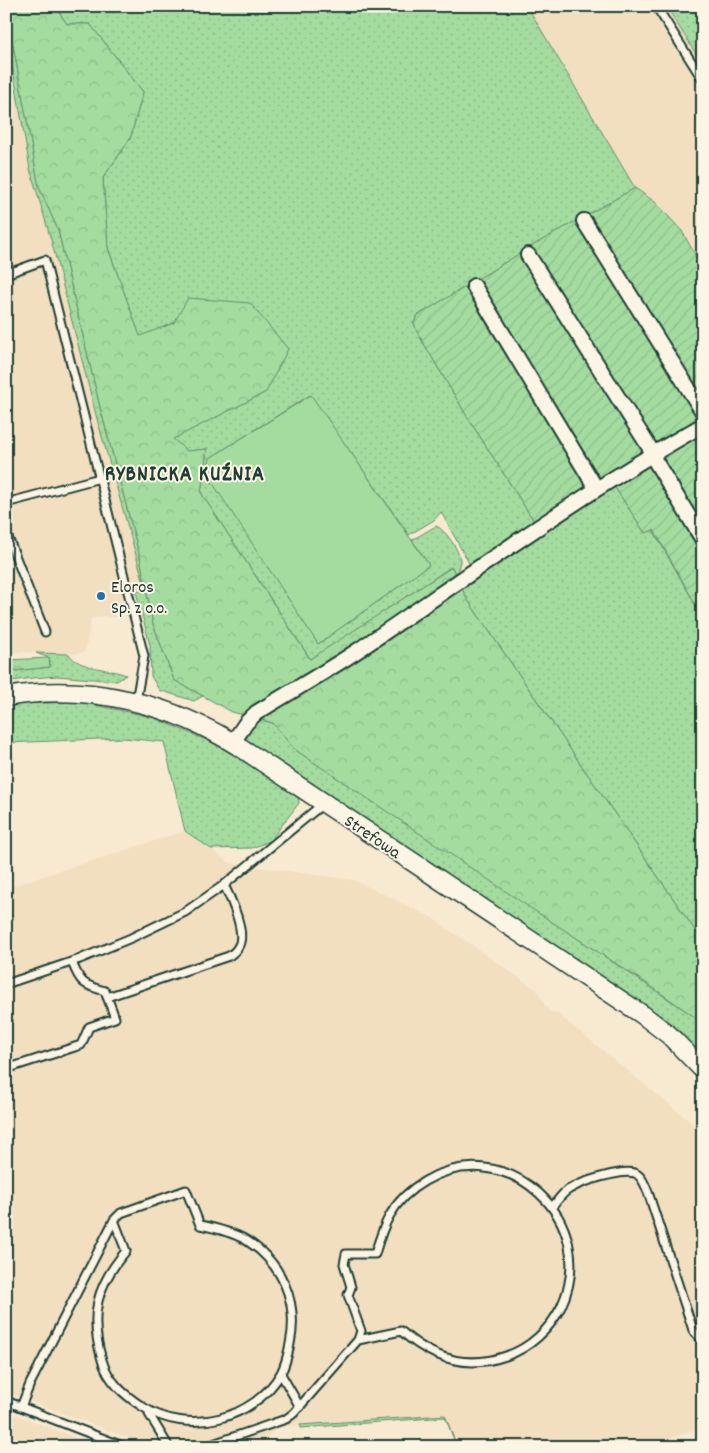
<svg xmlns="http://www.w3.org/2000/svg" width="709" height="1453" font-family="Dekko,sans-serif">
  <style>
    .built { fill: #f2dfc0 }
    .grass { fill: url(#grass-dots); stroke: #628c6a }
    .forest { fill: url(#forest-crowns); stroke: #628c6a }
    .garden { fill: url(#garden-furrows); stroke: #628c6a }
    .pitch { fill: #a4dca0; stroke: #628c6a }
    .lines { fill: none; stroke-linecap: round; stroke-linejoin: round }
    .service-casing { stroke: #1f3d34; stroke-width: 11 }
    .minor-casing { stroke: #1f3d34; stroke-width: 18 }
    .tertiary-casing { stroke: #1f3d34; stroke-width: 21 }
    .service { stroke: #fcf5e5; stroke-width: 7 }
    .minor { stroke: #fcf5e5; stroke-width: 14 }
    .tertiary { stroke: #fcf5e5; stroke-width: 18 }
    .poi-dot { fill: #1f6fb2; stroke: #fcf5e5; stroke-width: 2 }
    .labels { text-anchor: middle; stroke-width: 4; stroke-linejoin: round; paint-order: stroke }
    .poi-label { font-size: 18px; fill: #1f3d34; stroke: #fcf5e5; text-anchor: start }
    .street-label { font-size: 18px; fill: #1f3d34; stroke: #fcf5e5 }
    .district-label { font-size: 22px; font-weight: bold; letter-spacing: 1px; fill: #1f3d34; stroke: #fcf5e5 }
  </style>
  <defs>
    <pattern id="grass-dots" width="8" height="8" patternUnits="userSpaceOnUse" patternTransform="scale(1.25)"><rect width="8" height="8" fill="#a4dca0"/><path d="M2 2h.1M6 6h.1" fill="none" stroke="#8dbe8a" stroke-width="1.8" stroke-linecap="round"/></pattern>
    <pattern id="forest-crowns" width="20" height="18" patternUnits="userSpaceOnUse" patternTransform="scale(1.25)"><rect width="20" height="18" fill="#a4dca0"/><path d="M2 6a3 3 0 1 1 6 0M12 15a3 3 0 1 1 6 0" fill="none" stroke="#8dbe8a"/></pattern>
    <pattern id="garden-furrows" width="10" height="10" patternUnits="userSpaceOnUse" patternTransform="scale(1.25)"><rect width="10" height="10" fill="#a4dca0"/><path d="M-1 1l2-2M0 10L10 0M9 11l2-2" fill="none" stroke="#8dbe8a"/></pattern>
  </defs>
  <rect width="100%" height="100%" fill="#f8ead1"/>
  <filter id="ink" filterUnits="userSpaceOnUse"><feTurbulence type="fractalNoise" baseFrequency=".02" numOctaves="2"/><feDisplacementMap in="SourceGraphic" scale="10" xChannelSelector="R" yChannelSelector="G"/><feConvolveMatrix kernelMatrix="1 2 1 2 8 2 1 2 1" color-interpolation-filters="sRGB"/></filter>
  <g filter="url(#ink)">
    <g class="built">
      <polygon points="527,6 666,6 703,65 703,269 682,231 655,202 635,188"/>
      <polygon points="6,29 30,169 52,243 97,419 146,590 121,596 120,614 114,618 104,616 91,619 85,652 74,654 6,652"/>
      <polygon points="185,831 230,863 354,880 431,917 537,990 548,1010 558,1014 703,1132 703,1427 646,1447 457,1447 445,1415 280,1427 254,1447 152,1447 6,1392 6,888"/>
      <polygon points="6,1411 101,1447 6,1447"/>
    </g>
    <g class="grass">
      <polygon points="6,6 39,187 58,230 100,407 140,557 153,624 174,680 203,696 194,701 159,690 151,676 150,645 136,592 146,590 97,419 52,243 30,169 6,29"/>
      <path d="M55 6H527L635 188 537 243 417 316 414 323 417 332 468 418 534 521 531 527 473 567 470 565 441 512 434 520 409 535 310 395 210 458 318 644 429 565 412 540 436 526C445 529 461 552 460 562 459 567 457 572 457 577L451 567 311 660 201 493 207 449 187 451 172 439 266 392 174 323 140 337 108 248 103 178 130 139 143 92 90 24H67Z"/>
      <polygon points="666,6 703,6 703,65"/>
      <polygon points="612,483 645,533 653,530 703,618 703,942 467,599 459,583"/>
      <path d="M36 653 69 654C78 669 109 668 126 675L117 681 57 676 32 678 6 682V672L50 667 49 658Z"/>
      <polygon points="80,702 152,717 211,742 298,793 299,803 270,841 252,848 211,849 185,831 164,742 123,738 6,743 6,706 16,704"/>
      <polygon points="257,719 273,723 294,749 692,1015 703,1025 703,1060 242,739"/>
      <polygon points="445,1415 457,1447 445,1417 301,1428 300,1425"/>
    </g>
    <g class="forest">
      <polygon points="6,6 55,6 67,24 90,24 143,92 130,139 103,178 108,248 140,336 174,323 188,298 250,303 288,349 266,392 173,439 187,451 207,449 201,493 310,659 452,567 467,599 703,942 703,1025 692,1015 652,987 532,909 294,749 273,723 232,712 174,680 153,624 140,557 100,407 58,230 39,187"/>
      <polygon points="49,658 50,667 6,672 6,660"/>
    </g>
    <polygon class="garden" points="635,188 655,202 682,231 703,269 703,618 654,530 645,533 612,483 541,532 468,418 417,332 414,323 417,316 537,243"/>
    <polygon class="pitch" points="311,395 429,565 318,644 206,473 210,458"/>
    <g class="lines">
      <defs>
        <g id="service">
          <polyline points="656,6 703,80"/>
          <polyline points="6,274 45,260 144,656 136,701"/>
          <polyline points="6,503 100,478"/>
          <polyline points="6,532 45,632"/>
          <polyline points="6,984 80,959 131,938 185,912 224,885 324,803"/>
          <path d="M107 997 229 956C232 954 236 951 238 947 247 934 231 899 224 885"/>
          <path d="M6 1069 81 1045 89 1027 115 1018 105 991C83 985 80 983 72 962"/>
          <path d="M552 1207C557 1202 562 1193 568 1190 580 1182 621 1169 635 1173 642 1176 645 1185 648 1192L693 1330 703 1342"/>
          <polyline points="281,1374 300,1407"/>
          <polyline points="6,1401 125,1447"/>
          <path d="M21 1407 30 1384 114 1220 121 1213 186 1190 200 1225C215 1228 232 1232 246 1240 282 1263 299 1302 290 1344 288 1354 286 1364 281 1373 254 1420 188 1436 143 1407 124 1395 108 1381 102 1360 89 1315 96 1286 126 1251L114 1220"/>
          <polyline points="150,1412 149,1414 169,1447"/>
          <path d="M204 1447 286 1419 294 1413 358 1340 361 1331 348 1295 351 1287 344 1264 346 1254H375C379 1240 383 1227 390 1215 398 1201 411 1189 425 1181 507 1133 602 1220 561 1307 550 1329 530 1348 506 1356 466 1370 431 1358 401 1331L358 1340"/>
        </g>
        <g id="minor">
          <polyline points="584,221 703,412"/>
          <polyline points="528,255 653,453"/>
          <polyline points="474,286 596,488"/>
          <polyline points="651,454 703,540"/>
          <path d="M233 742 246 723 256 713C290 692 324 673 357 651 471 574 582 493 703 425"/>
        </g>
        <path id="tertiary" d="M6 697C89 682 173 704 243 749L643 1015 669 1035 703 1070"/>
      </defs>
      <use href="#service" class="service-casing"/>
      <use href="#minor" class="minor-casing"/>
      <use href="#tertiary" class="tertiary-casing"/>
      <use href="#service" class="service"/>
      <use href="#minor" class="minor"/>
      <use href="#tertiary" class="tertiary"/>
    </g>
  </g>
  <circle class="poi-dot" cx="101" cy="596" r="5"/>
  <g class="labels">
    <g class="poi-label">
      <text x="111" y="592">Eloros<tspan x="111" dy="21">Sp. z o.o.</tspan></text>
    </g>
    <g class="street-label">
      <text transform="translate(373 836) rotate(34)" y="6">Strefowa</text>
    </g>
    <g class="district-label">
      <text x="185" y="480">RYBNICKA KUŹNIA</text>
    </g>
  </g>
  <rect width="709" height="1453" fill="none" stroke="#fcf5e5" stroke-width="25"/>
  <rect x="12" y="12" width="684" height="1428" fill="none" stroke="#1f3d34" stroke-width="2" filter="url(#ink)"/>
</svg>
